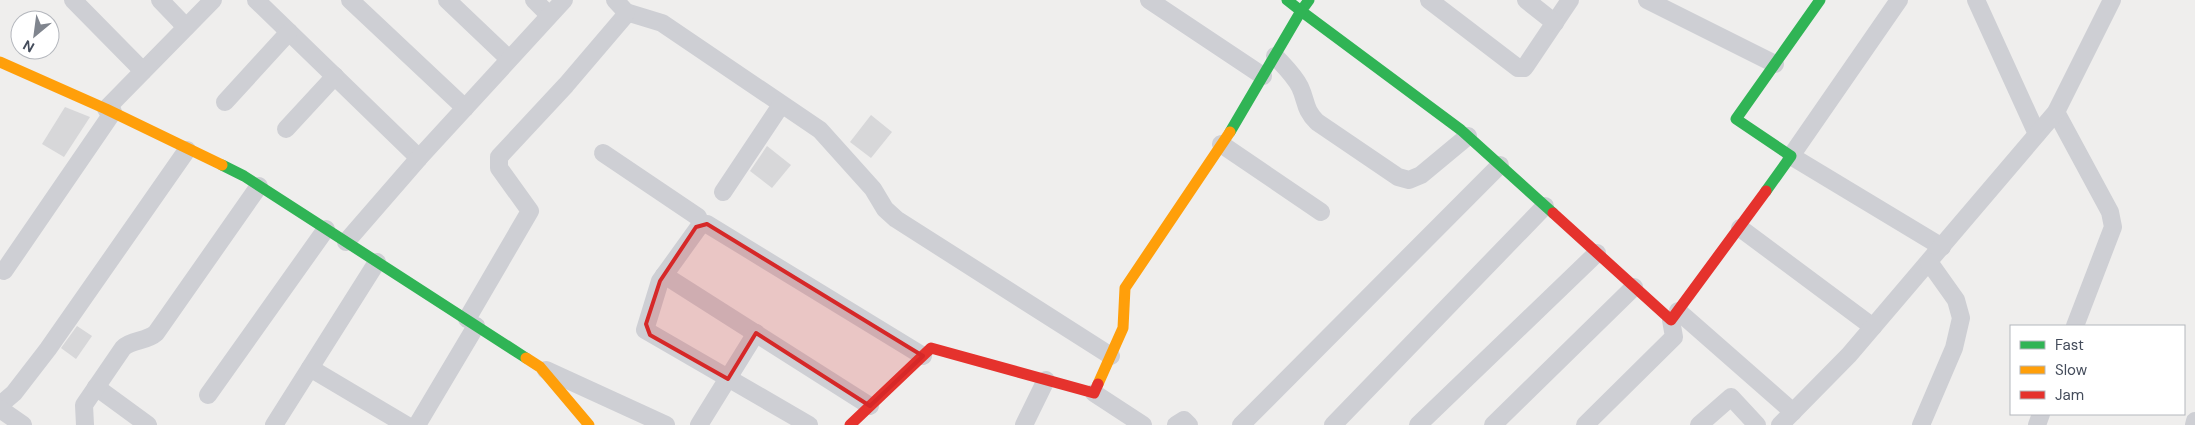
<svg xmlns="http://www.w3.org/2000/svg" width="2195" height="425" font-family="'DM Sans',sans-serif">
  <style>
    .building { fill: #d7d7d9 }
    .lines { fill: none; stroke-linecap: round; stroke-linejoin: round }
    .street { stroke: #cecfd4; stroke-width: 18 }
    .fast { stroke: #30b455; stroke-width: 11 }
    .slow { stroke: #ff9f0a; stroke-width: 11 }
    .jam { stroke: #e5322d; stroke-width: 11 }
    .marked { fill: #d62828; fill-opacity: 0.2; stroke: #d62828; stroke-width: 4; stroke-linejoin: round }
  </style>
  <rect width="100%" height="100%" fill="#efeeed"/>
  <g class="building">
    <polygon points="65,107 90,117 64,157 42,144"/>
    <polygon points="871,115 892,132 871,158 850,142"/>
    <polygon points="767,146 791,165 772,188 750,171"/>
    <polygon points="77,326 92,336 76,359 61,348"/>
  </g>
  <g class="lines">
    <g class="street">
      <polyline points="73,0 143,71"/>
      <polyline points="160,0 186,27"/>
      <polyline points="256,0 419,158"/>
      <polyline points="350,0 465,108"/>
      <polyline points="447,0 509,59"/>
      <polyline points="534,0 549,15"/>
      <polyline points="1149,0 1263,76"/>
      <polyline points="1429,0 1518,68 1524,68 1527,64 1570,0"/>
      <polyline points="1526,0 1555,23"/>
      <polyline points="1647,0 1775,64"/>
      <polyline points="1899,0 1791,156 1942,247"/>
      <polyline points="1976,0 2037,134"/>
      <polyline points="626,12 662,23 820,130 873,189 885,209 896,219 1111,356"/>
      <path d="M1275 56C1284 66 1294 75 1300 87 1307 102 1304 109 1317 122L1398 177 1409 180 1421 175 1468 136"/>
      <polyline points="225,102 289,32"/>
      <polyline points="106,109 213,0"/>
      <polyline points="2056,112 2110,212 2113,227 2075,326"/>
      <polyline points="286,129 335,76"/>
      <polyline points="1221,144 1321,212"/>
      <polyline points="603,153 698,217 701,224"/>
      <polyline points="723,192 781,105"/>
      <polyline points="1740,228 1873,327"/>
      <polyline points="346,242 419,158 564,0"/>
      <polyline points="4,271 113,112"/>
      <polyline points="664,275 870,406"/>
      <polyline points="1678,311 1793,412"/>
      <polyline points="467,319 530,211 499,168 499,157 566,85 624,17 626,12 615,0"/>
      <polyline points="310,368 406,425"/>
      <polyline points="546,370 666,425"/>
      <polyline points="96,387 148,425"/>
      <polyline points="1094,393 1143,425"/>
      <polyline points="208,395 326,229"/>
      <polyline points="0,405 14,393 48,349 187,150"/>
      <polyline points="0,409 23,425"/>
      <path d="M85 425 84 405 123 348C132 339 146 342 156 333L259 186"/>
      <polyline points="274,425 377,262"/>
      <polyline points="417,425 476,326"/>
      <polyline points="699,425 756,333"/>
      <polyline points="809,425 645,330 660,281 701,224 707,224 923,356"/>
      <polyline points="1024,425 1046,380"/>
      <polyline points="1176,425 1184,420 1189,425"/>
      <polyline points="1241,425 1500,165"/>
      <polyline points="1333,425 1545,206"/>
      <polyline points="1418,425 1597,253"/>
      <polyline points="1493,425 1634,287"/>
      <polyline points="1585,425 1674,337 1671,320"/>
      <polyline points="1699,425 1731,397 1757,425"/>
      <polyline points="1780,425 1849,355 2056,112 2112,0"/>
      <polyline points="1921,425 1954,348 1961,318 1956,300 1929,262"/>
      <polyline points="2037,425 2041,414"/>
      <polyline points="2194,425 2195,421"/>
    </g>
    <g class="fast">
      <polyline points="1309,0 1301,11 1461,130 1553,213"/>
      <polyline points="1230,132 1301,11 1287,0"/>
      <polyline points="222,165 244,176 526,358"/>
      <polyline points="1766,191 1791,156 1736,119 1820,0"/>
    </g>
    <g class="slow">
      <polyline points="0,62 106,109 222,165"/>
      <polyline points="526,358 540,367 589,425"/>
      <polyline points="1098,384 1123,328 1125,288 1230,132"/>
    </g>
    <g class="jam">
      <polyline points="1553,213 1671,320 1766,191"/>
      <polyline points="850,425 931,348 1094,393 1098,384"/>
    </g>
  </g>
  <path class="marked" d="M707 224 923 356 870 406 756 333 728 379 650 335 646 324 660 281 696 227Z"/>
  <rect x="2010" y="325" width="175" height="90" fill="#ffffff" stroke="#b4b7bd"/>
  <rect x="2020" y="341" width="25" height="8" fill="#30b455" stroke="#b4b7bd"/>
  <text x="2055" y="350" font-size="15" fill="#444c5b">Fast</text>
  <rect x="2020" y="366" width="25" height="8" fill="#ff9f0a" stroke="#b4b7bd"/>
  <text x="2055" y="375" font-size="15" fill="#444c5b">Slow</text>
  <rect x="2020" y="391" width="25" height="8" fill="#e5322d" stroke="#b4b7bd"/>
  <text x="2055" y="400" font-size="15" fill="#444c5b">Jam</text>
  <g transform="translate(35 35) rotate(209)"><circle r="24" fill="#ffffff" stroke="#b4b7bd"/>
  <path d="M0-4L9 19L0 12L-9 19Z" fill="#80858e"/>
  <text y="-8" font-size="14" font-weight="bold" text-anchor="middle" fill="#444c5b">N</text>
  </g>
</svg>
